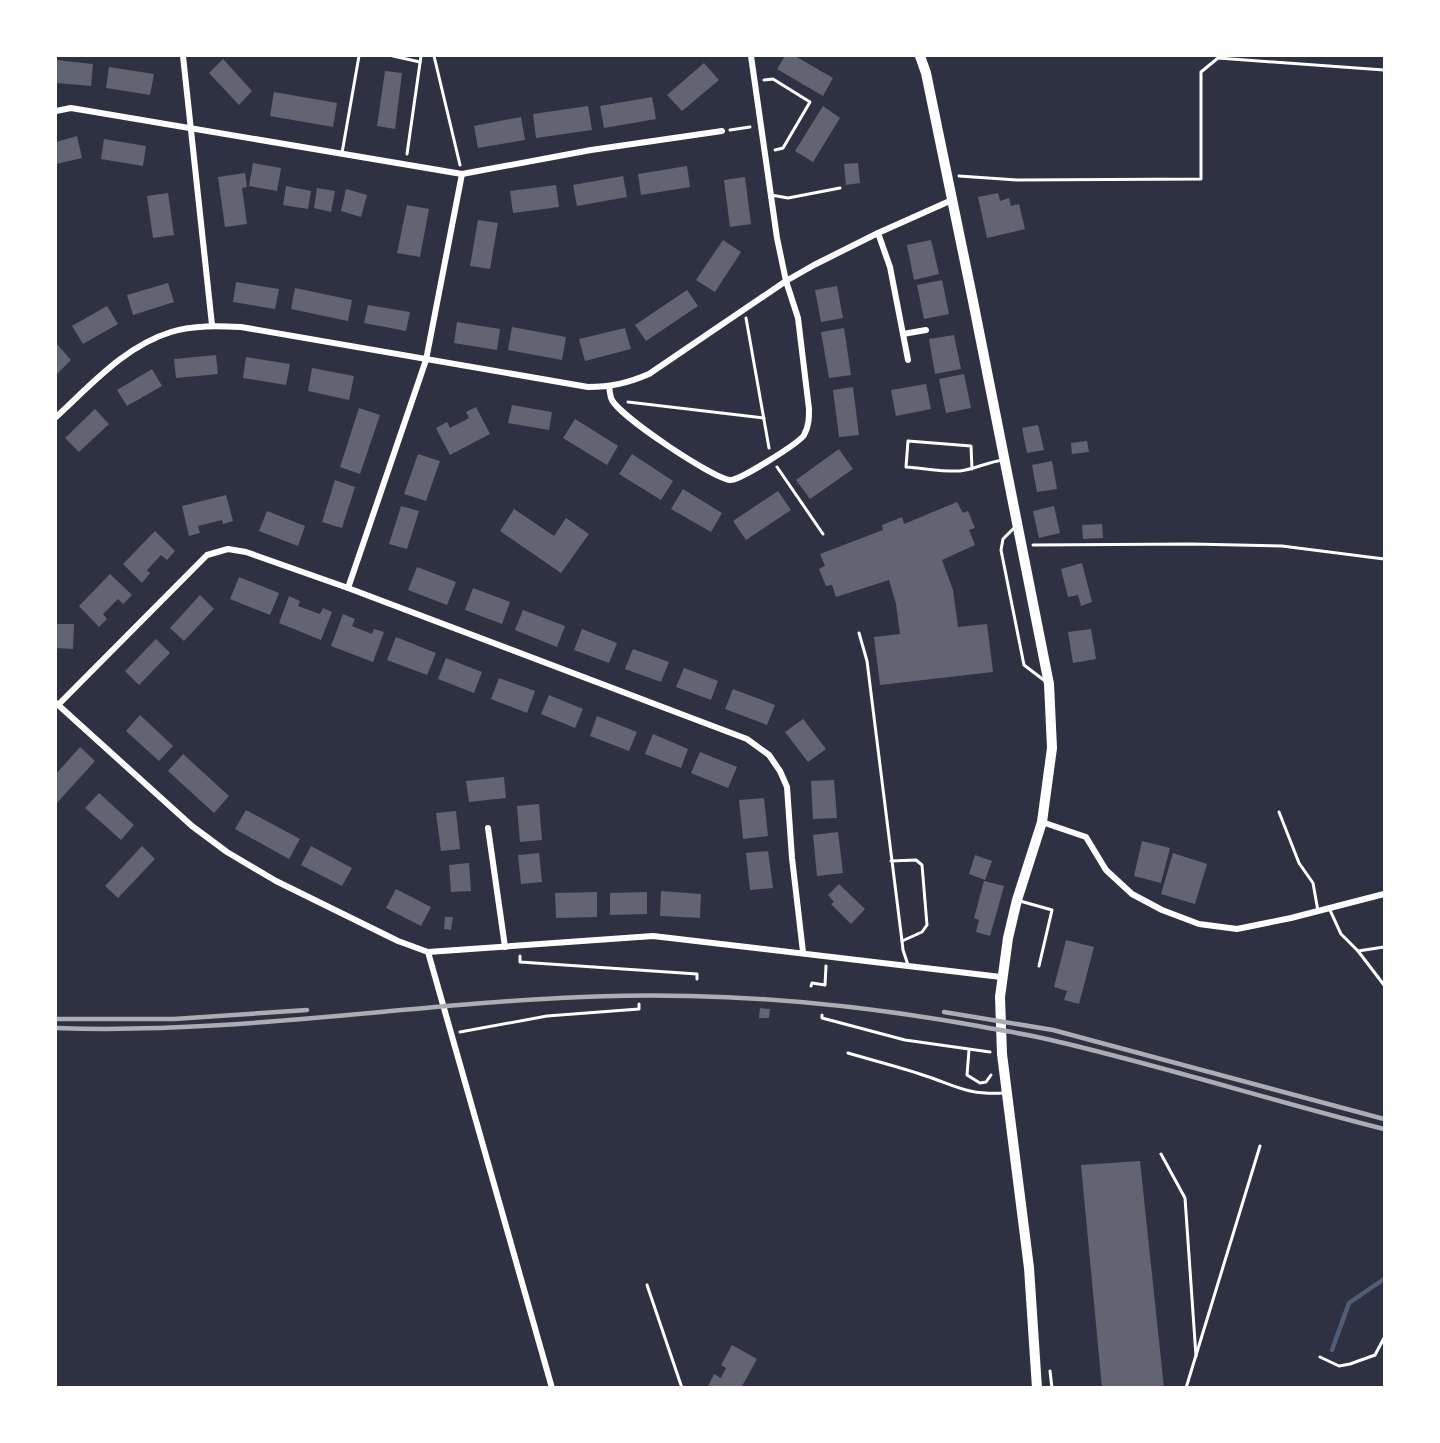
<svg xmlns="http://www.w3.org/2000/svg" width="1440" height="1443" font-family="Raleway,sans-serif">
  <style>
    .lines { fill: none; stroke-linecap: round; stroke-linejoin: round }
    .stream { stroke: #4f5d75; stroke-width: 4.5 }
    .building { fill: #626471 }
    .path { stroke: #fff; stroke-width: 3 }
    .service { stroke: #fff; stroke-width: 3 }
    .minor { stroke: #fff; stroke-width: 6 }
    .primary { stroke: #fff; stroke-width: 10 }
    .rail { stroke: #abadb3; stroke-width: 4.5 }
  </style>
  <rect width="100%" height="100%" fill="#2d3142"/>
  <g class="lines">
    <polyline class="stream" points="1332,1350 1349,1303 1384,1279"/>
  </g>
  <g class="building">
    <polygon points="785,56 795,56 833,78 823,96 777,69"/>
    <polygon points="223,59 252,91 239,105 209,73"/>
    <polygon points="56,60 93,64 91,86 56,83"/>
    <polygon points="704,63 719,80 682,111 667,95"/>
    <polygon points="109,67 154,74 150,95 106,88"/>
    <polygon points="385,71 402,73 395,129 377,126"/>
    <polygon points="274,92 337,103 333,127 270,116"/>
    <polygon points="652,97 656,119 604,128 600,106"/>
    <polygon points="588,106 592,130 536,138 533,114"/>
    <polygon points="823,106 840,118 813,162 795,151"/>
    <polygon points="521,117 525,140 478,148 474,126"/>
    <polygon points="77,136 82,158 56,164 56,142"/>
    <polygon points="104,139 146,146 143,166 101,159"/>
    <polygon points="253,163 281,168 277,191 249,186"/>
    <polygon points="858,163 860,183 846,185 844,164"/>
    <polygon points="687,166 690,187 641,195 638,174"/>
    <polygon points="245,173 247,187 242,188 247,224 225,227 218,177"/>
    <polygon points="623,176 627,197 577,206 573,185"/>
    <polygon points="745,177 751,224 730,227 724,180"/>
    <polygon points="556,185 559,207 513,213 510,191"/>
    <polygon points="286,186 311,191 308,209 283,205"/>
    <polygon points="317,188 335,191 331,212 314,208"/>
    <polygon points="346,189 367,195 361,217 341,211"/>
    <polygon points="168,193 174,235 153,238 147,196"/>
    <polygon points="998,193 1000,201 1009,198 1011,206 1019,204 1025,229 987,238 978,197"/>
    <polygon points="407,205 429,209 420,257 397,253"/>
    <polygon points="478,220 498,223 490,269 470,266"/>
    <polygon points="723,240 741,252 715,292 696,280"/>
    <polygon points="931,240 939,274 914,280 907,245"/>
    <polygon points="942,280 949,314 924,319 917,285"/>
    <polygon points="236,282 279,289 275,309 233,302"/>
    <polygon points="168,283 174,302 133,315 127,295"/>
    <polygon points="837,286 843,318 821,322 815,290"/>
    <polygon points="295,288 352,300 348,321 291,309"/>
    <polygon points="687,290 698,306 646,341 635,325"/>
    <polygon points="368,305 410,312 406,331 364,323"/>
    <polygon points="107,306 118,324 83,344 72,326"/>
    <polygon points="457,322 500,329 497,350 454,343"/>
    <polygon points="512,327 566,337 562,360 508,350"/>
    <polygon points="625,328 631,349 585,361 579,339"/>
    <polygon points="844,328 851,375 829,378 821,332"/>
    <polygon points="954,335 961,369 935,374 929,339"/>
    <polygon points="56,343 71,360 56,375"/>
    <polygon points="216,355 218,374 176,378 174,359"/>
    <polygon points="246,357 290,364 286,385 243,378"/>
    <polygon points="312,368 354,376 349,400 308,391"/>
    <polygon points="152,369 162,386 127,406 117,390"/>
    <polygon points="964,374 971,408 946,413 939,379"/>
    <polygon points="926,384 931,409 896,416 891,390"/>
    <polygon points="853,387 859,435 839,437 833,390"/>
    <polygon points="512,405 552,412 549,430 508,423"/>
    <polygon points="476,407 490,434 450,455 436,428 447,422 450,428 469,418 466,412"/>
    <polygon points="359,408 380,415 360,474 340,467"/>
    <polygon points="95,409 109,424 79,452 65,438"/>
    <polygon points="575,419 618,446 607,465 563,438"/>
    <polygon points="1038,425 1044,450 1027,453 1022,428"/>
    <polygon points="1087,441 1089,452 1072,454 1071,443"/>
    <polygon points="839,449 853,469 810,499 796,480"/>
    <polygon points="418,454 440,461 426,501 404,494"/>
    <polygon points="632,454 673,481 661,500 619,474"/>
    <polygon points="1052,461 1057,489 1037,492 1032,465"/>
    <polygon points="335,480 355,487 342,528 322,522"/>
    <polygon points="683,489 722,513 711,532 671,509"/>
    <polygon points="778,491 791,510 746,540 733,521"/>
    <polygon points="226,495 233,521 223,524 222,520 198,526 200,533 189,536 182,506"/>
    <polygon points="957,502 963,513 968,511 975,528 969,530 975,545 942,560 953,590 958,627 987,624 993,672 880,685 874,637 900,634 896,604 889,580 836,597 832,585 826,586 819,569 825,566 820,554 883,530 882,525 902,517 904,524"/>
    <polygon points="401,506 419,511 407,549 389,544"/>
    <polygon points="1054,506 1060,533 1039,538 1033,511"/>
    <polygon points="514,509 554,536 566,518 589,534 561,573 500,531"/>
    <polygon points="267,511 305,526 298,546 259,531"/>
    <polygon points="1102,524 1103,538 1083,539 1082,525"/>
    <polygon points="155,531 175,551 167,560 161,555 147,570 150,573 142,583 123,564"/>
    <polygon points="1082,563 1092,602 1081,606 1078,595 1068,597 1061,569"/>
    <polygon points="417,567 456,582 447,605 408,590"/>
    <polygon points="110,574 132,595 123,604 118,599 103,614 107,619 99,627 79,606"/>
    <polygon points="239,577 279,593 270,615 230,599"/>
    <polygon points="473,588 510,602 502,624 465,610"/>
    <polygon points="200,595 214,609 184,641 170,628"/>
    <polygon points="289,596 300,601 298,606 320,614 323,608 332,612 321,640 279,623"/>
    <polygon points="523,610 565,626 557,647 515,630"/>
    <polygon points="343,614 355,619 352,626 372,634 374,629 384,632 373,662 331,646"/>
    <polygon points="56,624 74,624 73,649 56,648"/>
    <polygon points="582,629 617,643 609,663 574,650"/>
    <polygon points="1091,629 1096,659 1073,663 1068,632"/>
    <polygon points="396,637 436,653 427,675 387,660"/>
    <polygon points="156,639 170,653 139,685 125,671"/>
    <polygon points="633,649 669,662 661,682 625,669"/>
    <polygon points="446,658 482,672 474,693 438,679"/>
    <polygon points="684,668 718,681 711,700 676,687"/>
    <polygon points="499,678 535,691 527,713 491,699"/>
    <polygon points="733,689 775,705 767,725 725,709"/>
    <polygon points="549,695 583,709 575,728 541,714"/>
    <polygon points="140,715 173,746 159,761 126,731"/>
    <polygon points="597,716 637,732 629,751 590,736"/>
    <polygon points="803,719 826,749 808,762 785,732"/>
    <polygon points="653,734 688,749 681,768 645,754"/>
    <polygon points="80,747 95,761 56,804 56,774"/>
    <polygon points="700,752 737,767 728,788 691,773"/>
    <polygon points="183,754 229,796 214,813 168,771"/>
    <polygon points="504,777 506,798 469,802 466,781"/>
    <polygon points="834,780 837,818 813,819 811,781"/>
    <polygon points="99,793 134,825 121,840 85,808"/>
    <polygon points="764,798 768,836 743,839 739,800"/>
    <polygon points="539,804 542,840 520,842 517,806"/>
    <polygon points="246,810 300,839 289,859 235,829"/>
    <polygon points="456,811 460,849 441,851 436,813"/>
    <polygon points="838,832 843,873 817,876 813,835"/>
    <polygon points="1142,841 1170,848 1161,883 1134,876"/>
    <polygon points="142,846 155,859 118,898 105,886"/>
    <polygon points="311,846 352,868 342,886 301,865"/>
    <polygon points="768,851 773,888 750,890 746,853"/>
    <polygon points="539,853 542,882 521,884 518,855"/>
    <polygon points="1173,853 1207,864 1195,904 1161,894"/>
    <polygon points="975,855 992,861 985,880 969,874"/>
    <polygon points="469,863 471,891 451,892 449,865"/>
    <polygon points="984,881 1004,886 990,936 976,932 979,920 974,918"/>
    <polygon points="839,884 865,909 851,924 831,904 834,902 828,895"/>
    <polygon points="396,889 431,907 421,926 386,908"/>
    <polygon points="661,891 701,894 700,918 660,916"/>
    <polygon points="597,892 597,917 556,918 555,893"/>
    <polygon points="647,892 647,914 610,915 610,893"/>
    <polygon points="445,917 453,917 451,930 444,929"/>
    <polygon points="1066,940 1094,947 1079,1004 1064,1000 1067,991 1054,987"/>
    <polygon points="760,1008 770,1009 769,1018 759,1018"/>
    <polygon points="1140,1161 1164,1388 1102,1388 1081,1165"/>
    <polygon points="732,1345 757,1359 741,1388 707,1388 714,1374 721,1378 726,1368 721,1365"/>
  </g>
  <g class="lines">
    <g class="path">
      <polyline points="393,56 420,62"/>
      <polyline points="434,56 460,165"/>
      <polyline points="764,80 773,79 810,102 783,148 775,150"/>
      <polyline points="730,130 750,127"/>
      <polyline points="407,154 421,56"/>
      <polyline points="959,176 1017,180 1201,179 1201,72 1218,58 1384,70"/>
      <polyline points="746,318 769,448"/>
      <polyline points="628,402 764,418"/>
      <polyline points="777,467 823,534"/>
      <polyline points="1033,545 1192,544 1282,546 1384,559"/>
      <polyline points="520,956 520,962 697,974 697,979"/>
      <polyline points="811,986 812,983 825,985 826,966"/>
      <polyline points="822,1015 822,1018 905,1040 990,1052"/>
      <polyline points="460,1032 547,1016 639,1009 639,1004"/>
      <polyline points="969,1050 967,1075 980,1083 986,1082 991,1075"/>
      <polyline points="1320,1357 1339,1366 1350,1364 1375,1355 1384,1338"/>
      <polyline points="1050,1371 1052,1388"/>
    </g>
    <g class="service">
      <polyline points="342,153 359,56"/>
      <polyline points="771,195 788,198 840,188"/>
      <path d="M972 469 971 446 908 441 906 467C923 468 943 472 960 471 975 469 988 462 1003 460"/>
      <polyline points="1014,528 1003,539 1001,550 1024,665 1045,681"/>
      <polyline points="859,633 867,661 902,941 922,932 927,925 922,865 916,860 891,861"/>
      <polyline points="1279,812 1299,863 1313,883 1318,911"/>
      <polyline points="1020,901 1052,910 1039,966"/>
      <polyline points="1330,910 1341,934 1358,951 1384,947"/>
      <polyline points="902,941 903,950 908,965"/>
      <polyline points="1358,951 1384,985"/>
      <path d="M848 1053C875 1061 903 1068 929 1077 960 1088 970 1095 1005 1093"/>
      <polyline points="1161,1154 1185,1198 1196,1356"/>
      <polyline points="647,1285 682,1388"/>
      <polyline points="1186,1388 1260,1146"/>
    </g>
    <g class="minor">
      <polyline points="183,56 212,325"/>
      <polyline points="56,111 71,108 462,174 591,150 722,131"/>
      <polyline points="878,233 890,267 908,360"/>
      <polyline points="903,334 926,330"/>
      <path d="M609 387C610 391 610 397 612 400 621 417 712 478 730 480 739 481 799 443 804 435 809 426 809 418 809 409L798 318 786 281 777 238 751 56"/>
      <path d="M56 417C91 385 125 346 171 332 194 325 218 326 241 327L588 387C611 387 628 383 649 374L786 281 814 265 878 233 952 200"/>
      <polyline points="348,588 426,360 462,174"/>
      <polyline points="56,703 192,826 227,852 276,881 398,941 428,952 653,936 1001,977"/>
      <polyline points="58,705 207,555 228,549 246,552 348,588 747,739 769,755 780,771 787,787 792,858 803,952"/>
      <polyline points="1042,822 1086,837 1106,870 1132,894 1162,910 1199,924 1237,929 1291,918 1384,894"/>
      <polyline points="488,828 505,947"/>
      <polyline points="428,952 552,1388"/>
    </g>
    <polyline class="primary" points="920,56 926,73 973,301 1049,684 1052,748 1042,822 1017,900 1008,938 1000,997 1002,1054 1029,1268 1037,1388"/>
    <g class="rail">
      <polyline points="944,1012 1053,1030 1384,1119"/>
      <polyline points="56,1019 174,1019 307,1010"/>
      <path d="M56 1028C268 1036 477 990 690 996 787 998 883 1009 978 1026 1003 1031 1027 1034 1051 1040 1163 1066 1273 1101 1384 1129"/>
    </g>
  </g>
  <rect width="1440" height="1443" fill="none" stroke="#ffffff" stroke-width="114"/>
</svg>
